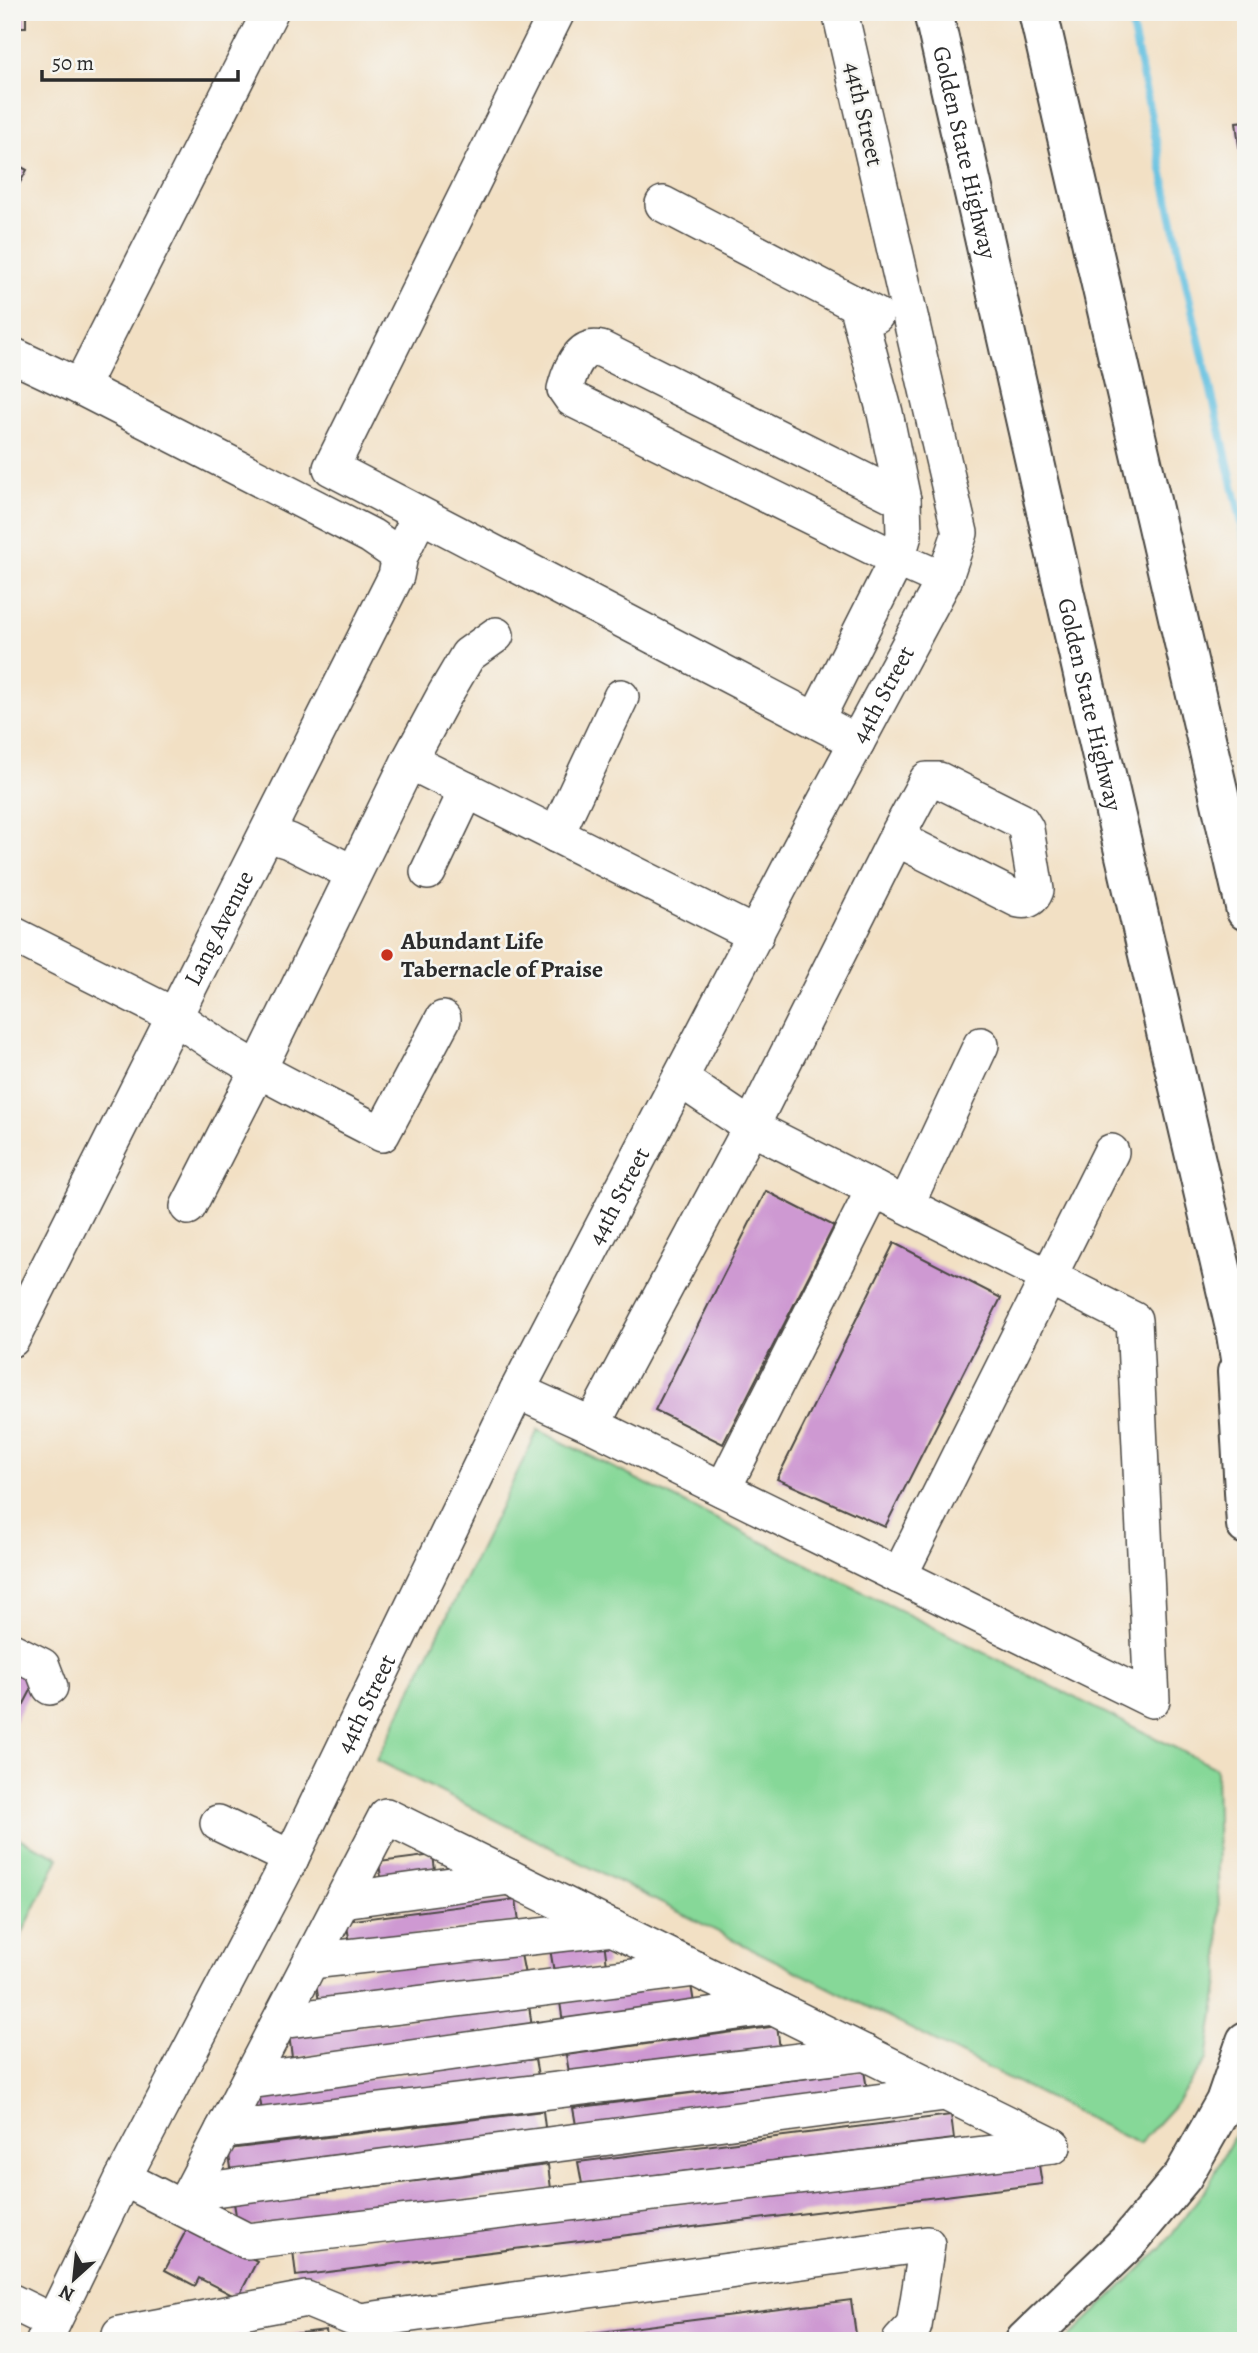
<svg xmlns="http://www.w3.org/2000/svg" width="1258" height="2353" font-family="Alegreya,serif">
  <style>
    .green { fill: #86d898; stroke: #588262; stroke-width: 2 }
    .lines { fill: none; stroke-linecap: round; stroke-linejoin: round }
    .stream { stroke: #62c0e0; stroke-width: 8 }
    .building { fill: #ce99d2 }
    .minor-casing { stroke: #494642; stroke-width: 38 }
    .highway-casing { stroke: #494642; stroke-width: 42 }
    .minor { stroke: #fff; stroke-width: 35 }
    .highway { stroke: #fff; stroke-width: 38 }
    .poi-dot { fill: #c8321e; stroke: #f6f6f2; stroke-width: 2.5 }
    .labels { text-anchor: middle; stroke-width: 5; stroke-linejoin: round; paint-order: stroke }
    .street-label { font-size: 24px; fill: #2b2b2b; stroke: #f6f6f2 }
    .poi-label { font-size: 24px; font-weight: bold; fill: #2b2b2b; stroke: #f6f6f2; text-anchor: start }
  </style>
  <rect width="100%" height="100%" fill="#f6f6f2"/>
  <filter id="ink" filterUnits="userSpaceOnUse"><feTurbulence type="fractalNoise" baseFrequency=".0143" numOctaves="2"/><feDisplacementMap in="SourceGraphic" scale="14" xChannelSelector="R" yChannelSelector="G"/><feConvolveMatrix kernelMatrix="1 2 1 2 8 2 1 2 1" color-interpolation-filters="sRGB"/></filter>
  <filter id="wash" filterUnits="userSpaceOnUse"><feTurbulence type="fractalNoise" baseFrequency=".00686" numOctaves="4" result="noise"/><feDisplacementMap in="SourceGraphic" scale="28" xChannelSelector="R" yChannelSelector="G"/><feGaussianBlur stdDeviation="1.57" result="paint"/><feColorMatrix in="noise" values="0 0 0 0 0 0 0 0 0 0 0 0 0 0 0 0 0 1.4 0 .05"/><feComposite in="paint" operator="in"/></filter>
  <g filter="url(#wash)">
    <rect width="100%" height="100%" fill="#f2e0c4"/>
    <g class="green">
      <polygon points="538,1430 1216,1768 1220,1975 1207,2059 1173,2107 1139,2144 377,1760"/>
      <polygon points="12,1835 59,1857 12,1955"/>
      <polygon points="1246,2113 1246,2341 1065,2341 1162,2248 1209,2184"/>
    </g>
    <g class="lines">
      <polyline class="stream" points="1129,12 1187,288 1246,541"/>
    </g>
    <g id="blocks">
      <g class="building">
        <polygon points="12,12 26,12 26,27 17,27 16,69 12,69"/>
        <polygon points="1246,121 1246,153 1240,154 1236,122"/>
        <polygon points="12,162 27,170 12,197"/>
        <polygon points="766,1191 834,1226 723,1444 655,1410"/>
        <polygon points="894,1243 1001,1298 885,1527 777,1479"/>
        <polygon points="12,1656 41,1671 12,1727"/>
        <polygon points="433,1855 436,1878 382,1886 379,1862"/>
        <polygon points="516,1899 519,1922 350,1943 346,1921"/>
        <polygon points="604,1941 607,1965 554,1972 550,1949"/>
        <polygon points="520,1949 525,1975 319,2001 315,1978"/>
        <polygon points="691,1985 695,2009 563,2023 560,2002"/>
        <polygon points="529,2005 532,2028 292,2057 289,2035"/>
        <polygon points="777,2026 780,2049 570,2078 566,2055"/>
        <polygon points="535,2059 539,2081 263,2117 259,2093"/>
        <polygon points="864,2071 868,2094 577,2131 573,2108"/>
        <polygon points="543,2111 546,2135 232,2174 228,2149"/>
        <polygon points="951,2115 954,2139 582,2184 578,2162"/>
        <polygon points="1038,2159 1042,2184 296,2276 293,2250"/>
        <polygon points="548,2165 551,2189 238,2227 234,2203"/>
        <polygon points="189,2225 257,2261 238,2298 199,2278 195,2286 165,2270"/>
        <polygon points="851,2300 857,2341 546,2341 545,2339"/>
        <polygon points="326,2330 327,2341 249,2341 249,2339"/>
      </g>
    </g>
  </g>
  <g filter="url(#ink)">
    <use href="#blocks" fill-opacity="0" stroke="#494642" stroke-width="2"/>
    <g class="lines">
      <defs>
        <g id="minor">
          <polyline points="557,12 331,468 857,742"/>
          <polyline points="663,204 876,315"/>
          <polyline points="12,355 80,387 371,536 400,556"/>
          <polyline points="80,387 270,12"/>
          <path d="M903 500 601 349C579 344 570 370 565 389L572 399 897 559 944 580"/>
          <polyline points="816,720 897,559 904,535 903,500 885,413 856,304"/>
          <polyline points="409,761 756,935"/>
          <polyline points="267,834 289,841 353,873"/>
          <polyline points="556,835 621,697"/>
          <polyline points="428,872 467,790"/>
          <path d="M12 934 175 1016C238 1064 312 1097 382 1134L443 1019"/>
          <polyline points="906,1205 981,1045"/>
          <polyline points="188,1207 258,1070 409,761 445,694 468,655 496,635"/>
          <path id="s1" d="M12 1339 396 576 400 556 420 515"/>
          <polyline points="517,1391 592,1425 1152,1700 1134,1320 751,1127 680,1079"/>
          <path d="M592 1425 751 1127 896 838 927 780H939L1021 821 1026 829 1036 890C1033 898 1028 902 1019 900L896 838"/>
          <polyline points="723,1489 874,1189"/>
          <polyline points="899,1576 1111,1152"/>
          <polyline points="12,1651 42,1666 50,1687"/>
          <polyline points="218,1823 291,1858"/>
          <polyline points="343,1900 509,1877"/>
          <polyline points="311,1961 613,1928"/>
          <polyline points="280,2021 696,1969"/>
          <polyline points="249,2081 773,2007"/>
          <polyline points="223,2130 866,2053"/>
          <polyline points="123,2178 247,2241 1053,2146"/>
          <polyline points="191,2192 945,2093"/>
          <polyline points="183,2207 386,1816 1053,2146"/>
          <polyline points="12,2302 53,2322"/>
          <path id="s2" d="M44 2341 123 2178 291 1858 517 1391 800 848 944 580 960 533 840 12"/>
          <polyline points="120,2341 120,2334 306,2299 360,2321 927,2244 914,2326 900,2341"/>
        </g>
        <g id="highway">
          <path id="s3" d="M933 12 1089 701 1235 1328 1246 1396"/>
          <polyline points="1038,12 1246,911"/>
          <polyline points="1237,1372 1246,1525"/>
          <polyline points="1025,2341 1128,2242 1183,2176 1225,2102 1246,2041"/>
        </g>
      </defs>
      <use href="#minor" class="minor-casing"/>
      <use href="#highway" class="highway-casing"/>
      <use href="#minor" class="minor"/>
      <use href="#highway" class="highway"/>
    </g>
  </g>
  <circle class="poi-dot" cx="387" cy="955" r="7"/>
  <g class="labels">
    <g class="street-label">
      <text transform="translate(864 114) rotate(77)" y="8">44th Street</text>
      <text dy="8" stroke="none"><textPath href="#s3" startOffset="144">Golden State Highway</textPath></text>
      <text dy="8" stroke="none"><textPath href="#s2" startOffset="1848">44th Street</textPath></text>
      <text dy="8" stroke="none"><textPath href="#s3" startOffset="710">Golden State Highway</textPath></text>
      <text dy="8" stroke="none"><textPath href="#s1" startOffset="460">Lang Avenue</textPath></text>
      <text dy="8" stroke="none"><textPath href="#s2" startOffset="1281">44th Street</textPath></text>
      <text dy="8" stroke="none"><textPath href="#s2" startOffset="714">44th Street</textPath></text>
    </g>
    <g class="poi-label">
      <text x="401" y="949">Abundant Life<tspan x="401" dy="28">Tabernacle of Praise</tspan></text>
    </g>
  </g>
  <rect width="1258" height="2353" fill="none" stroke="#f6f6f2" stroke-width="42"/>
  <g transform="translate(74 2279) rotate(207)" stroke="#f6f6f2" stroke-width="5" paint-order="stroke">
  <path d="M0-5L12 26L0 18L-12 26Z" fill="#2b2b2b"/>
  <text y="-10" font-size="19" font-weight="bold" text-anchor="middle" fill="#2b2b2b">N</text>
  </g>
  <path d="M42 70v10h196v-10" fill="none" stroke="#2b2b2b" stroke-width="3.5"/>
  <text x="52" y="70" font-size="21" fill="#2b2b2b" stroke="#f6f6f2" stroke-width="5" paint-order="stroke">50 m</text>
</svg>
